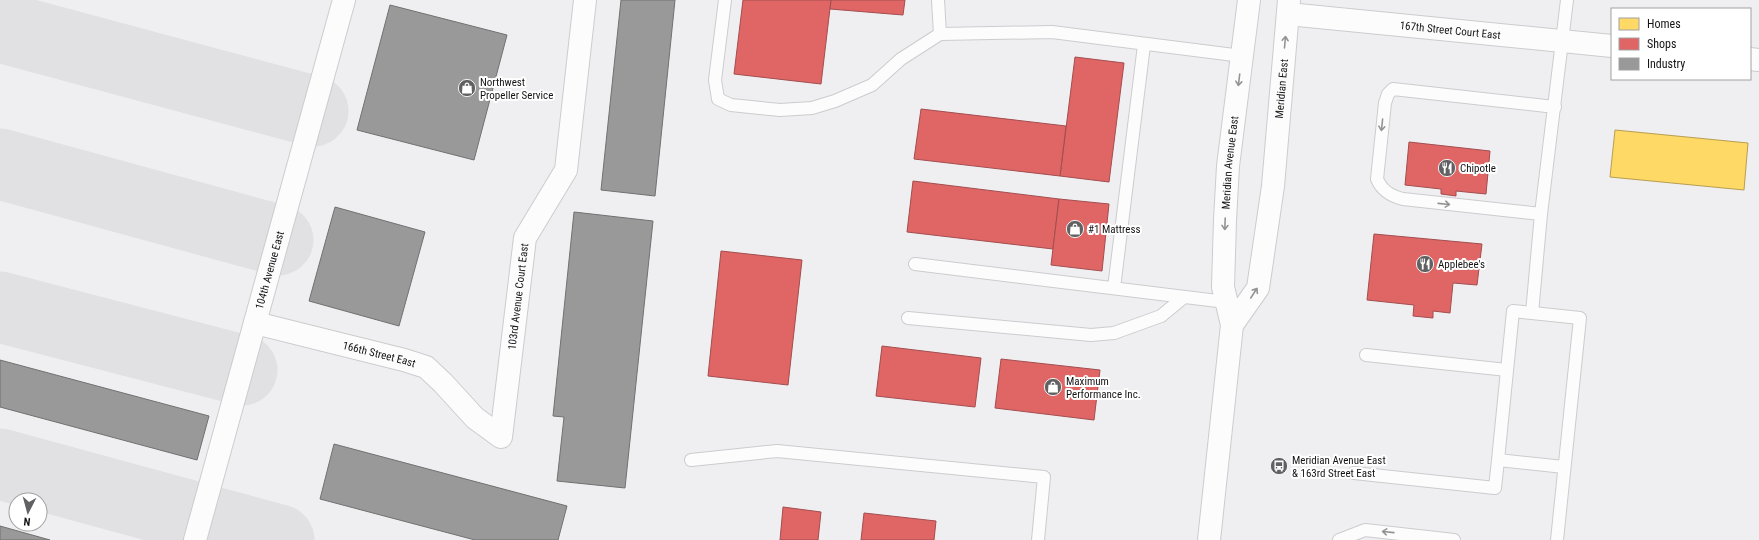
<svg xmlns="http://www.w3.org/2000/svg" width="1759" height="540" font-family="'Roboto Condensed',sans-serif">
  <style>
    .homes { fill: #ffd966; stroke: #b89e4e }
    .shops { fill: #e06666; stroke: #a34d4e }
    .industry { fill: #999; stroke: #717171 }
    .lines { fill: none; stroke-linecap: round; stroke-linejoin: round }
    .taxiway { stroke: #e1e0e2; stroke-width: 71 }
    .lane-casing { stroke: #ccccce; stroke-width: 14 }
    .street-casing { stroke: #ccccce; stroke-width: 24 }
    .primary-casing { stroke: #ccccce; stroke-width: 24 }
    .lane { stroke: #fdfcfd; stroke-width: 12 }
    .street { stroke: #fdfcfd; stroke-width: 22 }
    .primary { stroke: #fdfcfd; stroke-width: 22 }
    .oneway { stroke: #949495 }
    .labels { text-anchor: middle; stroke-width: 4; stroke-linejoin: round; paint-order: stroke }
    .street-label { font-size: 11px; fill: #141415; stroke: #fff }
    .poi-label { font-size: 11px; fill: #141415; stroke: #fff; text-anchor: start }
  </style>
  <rect width="100%" height="100%" fill="#efeef1"/>
  <polygon class="homes" points="1615,130 1748,143 1744,190 1610,177"/>
  <g class="shops">
    <polygon points="743,0 831,0 821,84 734,74"/>
    <polygon points="831,0 905,0 903,15 830,9"/>
    <polygon points="1075,57 1124,63 1109,182 1060,176"/>
    <polygon points="921,109 1066,126 1060,176 914,159"/>
    <polygon points="1409,142 1490,151 1486,194 1456,191 1456,196 1441,194 1441,189 1405,185"/>
    <polygon points="913,181 1059,199 1053,249 907,232"/>
    <polygon points="1059,199 1109,204 1102,271 1051,265"/>
    <polygon points="1374,234 1482,244 1477,285 1453,283 1450,313 1433,311 1433,318 1413,316 1414,305 1367,300"/>
    <polygon points="721,251 802,260 788,385 708,376"/>
    <polygon points="882,346 981,358 975,407 876,396"/>
    <polygon points="1001,359 1100,370 1094,420 995,408"/>
    <polygon points="783,507 821,512 818,540 780,540"/>
    <polygon points="864,513 936,521 934,540 861,540"/>
  </g>
  <g class="industry">
    <polygon points="621,0 675,0 655,196 601,190"/>
    <polygon points="390,5 507,35 474,160 357,130"/>
    <polygon points="335,207 425,232 399,326 309,301"/>
    <polygon points="574,212 653,221 625,488 557,481 564,417 553,416"/>
    <polygon points="0,360 209,416 197,460 0,407"/>
    <polygon points="334,444 567,506 558,540 475,540 320,499"/>
    <polygon points="0,526 50,540 0,540"/>
  </g>
  <g class="lines">
    <g class="taxiway">
      <polyline points="0,27 313,111"/>
      <polyline points="0,164 278,240"/>
      <polyline points="0,307 242,370"/>
      <polyline points="0,464 279,540"/>
    </g>
    <defs>
      <g id="lane">
        <polyline points="725,0 715,80 718,99 731,105 780,110 812,108 835,101 872,85 901,59 940,34 1052,32 1242,56"/>
        <polyline points="938,0 940,34"/>
        <path d="M1541 214 1403 199C1391 196 1382 191 1377 179L1385 103 1388 94 1393 89 1555 107"/>
        <polyline points="915,264 1226,302"/>
        <polyline points="1114,288 1144,45"/>
        <polyline points="1532,313 1541,214 1567,0"/>
        <polyline points="908,318 1091,335 1114,333 1161,316 1184,297"/>
        <polyline points="1366,355 1507,370"/>
        <polyline points="691,460 777,451 1044,477 1038,540"/>
        <polyline points="1354,473 1495,488 1498,460"/>
        <polyline points="1339,540 1365,530 1454,540"/>
        <polyline points="1557,540 1580,318 1513,311 1498,460 1564,467"/>
      </g>
      <g id="street">
        <path id="s1" d="M1288 14 1612 46"/>
        <polyline points="1750,59 1759,60"/>
        <path id="s2" d="M255 323 404 360 426 367 443 383 475 418 501 437 525 238 566 170 585 0"/>
        <path id="s3" d="M195 540 344 0"/>
      </g>
      <g id="primary">
        <path id="s4" d="M1232 325 1258 288 1273 186 1289 0"/>
        <path id="s5" d="M1209 540 1232 325 1223 287 1225 220 1228 166 1249 0"/>
      </g>
    </defs>
    <use href="#lane" class="lane-casing"/>
    <use href="#street" class="street-casing"/>
    <use href="#primary" class="primary-casing"/>
    <use href="#lane" class="lane"/>
    <use href="#street" class="street"/>
    <use href="#primary" class="primary"/>
  </g>
  <defs><path id="oneway-shaft" d="M-6 0H5M1.5-3L5.5 0L1.5 3" fill="none" stroke-width="1.6" stroke-linecap="round" stroke-linejoin="round"/></defs>
  <g class="oneway">
    <use href="#oneway-shaft" transform="translate(1285 42) rotate(-85)"/>
    <use href="#oneway-shaft" transform="translate(1239 80) rotate(97)"/>
    <use href="#oneway-shaft" transform="translate(1382 125) rotate(96)"/>
    <use href="#oneway-shaft" transform="translate(1444 204) rotate(6)"/>
    <use href="#oneway-shaft" transform="translate(1225 224) rotate(92)"/>
    <use href="#oneway-shaft" transform="translate(1254 293) rotate(-57)"/>
    <use href="#oneway-shaft" transform="translate(1388 532) rotate(-174)"/>
  </g>
  <defs>
    <symbol id="shop-disc" viewBox="-11 -11 22 22"><circle r="9.5" fill="#616062" stroke="#fff"/><path d="M-5-2.5h2.3a2.7 3.5 0 0 1 5.4 0H5L5.5 6h-11ZM-1.5-2.5h3a1.5 2.3 0 0 0-3 0Z" fill="#fff"/></symbol>
    <symbol id="restaurant-disc" viewBox="-11 -11 22 22"><circle r="9.5" fill="#616062" stroke="#fff"/><path d="M-5-6h1v4h1v-4h1v4h1v-4h1v5L-1.5 .5V6h-2V.5L-5-1ZM5-6V6H3V1.5H1.5Q1.5-4 5-6Z" fill="#fff"/></symbol>
    <symbol id="bus-disc" viewBox="-11 -11 22 22"><circle r="9.5" fill="#616062" stroke="#fff"/><path d="M-5-6H5V4H4V6H2V4H-2V6H-4V4H-5ZM-3.5-4V0h7V-4ZM-3.5 1.2v1.5H-2V1.2ZM2 1.2v1.5H3.5V1.2Z" fill="#fff"/></symbol>
  </defs>
  <g fill-rule="evenodd">
    <use href="#shop-disc" x="457" y="78" width="20" height="20"/>
    <use href="#restaurant-disc" x="1437" y="158" width="20" height="20"/>
    <use href="#shop-disc" x="1065" y="219" width="20" height="20"/>
    <use href="#restaurant-disc" x="1415" y="254" width="20" height="20"/>
    <use href="#shop-disc" x="1043" y="377" width="20" height="20"/>
    <use href="#bus-disc" x="1269" y="456" width="20" height="20"/>
  </g>
  <g class="labels">
    <g class="street-label">
      <text dy="4" stroke="none"><textPath href="#s1" startOffset="163">167th Street Court East</textPath></text>
      <text dy="4" stroke="none"><textPath href="#s4" startOffset="246">Meridian East</textPath></text>
      <text dy="4" stroke="none"><textPath href="#s5" startOffset="380">Meridian Avenue East</textPath></text>
      <text dy="4" stroke="none"><textPath href="#s3" startOffset="280">104th Avenue East</textPath></text>
      <text dy="4" stroke="none"><textPath href="#s2" startOffset="421">103rd Avenue Court East</textPath></text>
      <text dy="4" stroke="none"><textPath href="#s2" startOffset="128">166th Street East</textPath></text>
    </g>
    <g class="poi-label">
      <text x="480" y="86">Northwest<tspan x="480" dy="13">Propeller Service</tspan></text>
      <text x="1460" y="172">Chipotle</text>
      <text x="1088" y="233">#1 Mattress</text>
      <text x="1438" y="268">Applebee's</text>
      <text x="1066" y="385">Maximum<tspan x="1066" dy="13">Performance Inc.</tspan></text>
      <text x="1292" y="464">Meridian Avenue East<tspan x="1292" dy="13">&amp; 163rd Street East</tspan></text>
    </g>
  </g>
  <rect x="1611" y="8" width="140" height="72" fill="#ffffff" stroke="#a1a1a1"/>
  <rect x="1619" y="18" width="20" height="12" fill="#ffd966" stroke="#a1a1a1"/>
  <text x="1647" y="28" font-size="12" fill="#141415">Homes</text>
  <rect x="1619" y="38" width="20" height="12" fill="#e06666" stroke="#a1a1a1"/>
  <text x="1647" y="48" font-size="12" fill="#141415">Shops</text>
  <rect x="1619" y="58" width="20" height="12" fill="#999999" stroke="#a1a1a1"/>
  <text x="1647" y="68" font-size="12" fill="#141415">Industry</text>
  <g transform="translate(28 512) rotate(186)"><circle r="19" fill="#ffffff" stroke="#a1a1a1"/>
  <path d="M0-3L7 15L0 10L-7 15Z" fill="#616062"/>
  <text y="-6" font-size="11" font-weight="bold" text-anchor="middle" fill="#141415">N</text>
  </g>
</svg>
